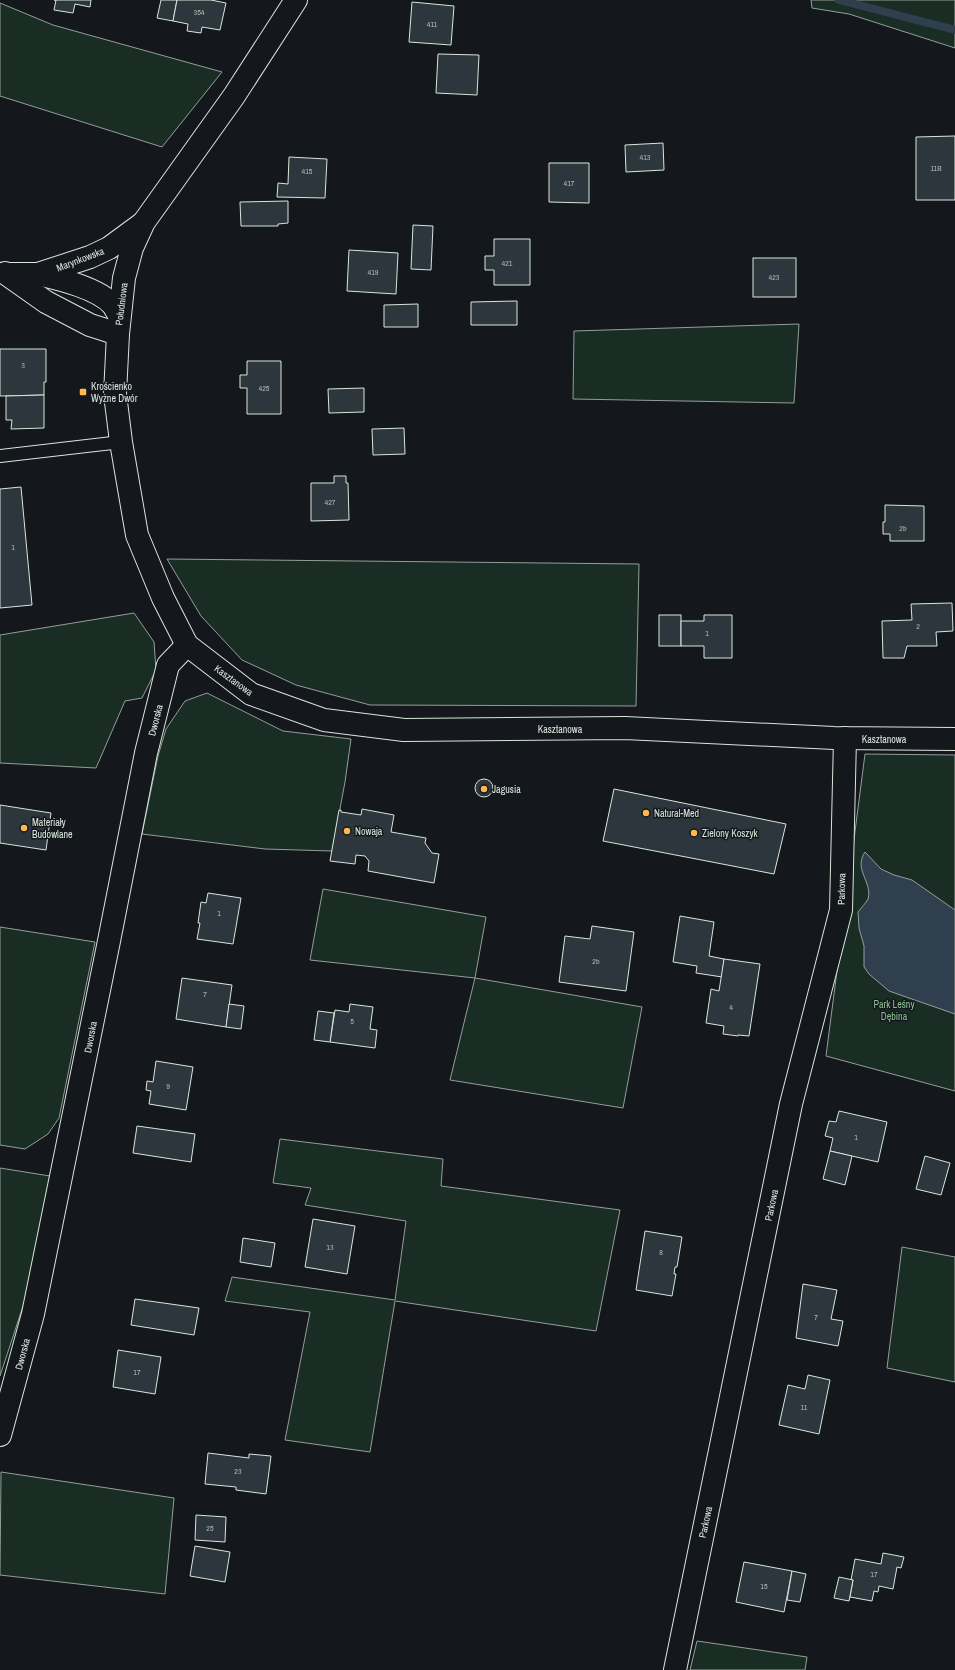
<svg xmlns="http://www.w3.org/2000/svg" width="955" height="1670" font-family="'Archivo Narrow',sans-serif">
  <style>
    .green { fill: #1a2d24; stroke: #939e99 }
    .water { fill: #2f3f4d; stroke: #939e99 }
    .lines { fill: none; stroke-linecap: round; stroke-linejoin: round }
    .stream { stroke: #2f3f4d; stroke-width: 8 }
    .building { fill: #2c363c; stroke: #d8e6dc }
    .service-casing { stroke: #d8e6dc; stroke-width: 14 }
    .minor-casing { stroke: #d8e6dc; stroke-width: 24 }
    .tertiary-casing { stroke: #d8e6dc; stroke-width: 24 }
    .service { stroke: #14181c; stroke-width: 12 }
    .minor { stroke: #14181c; stroke-width: 22 }
    .tertiary { stroke: #14181c; stroke-width: 22 }
    .poi-dot { fill: #ffb74d; stroke: #14181c; stroke-width: 1.5 }
    .labels { text-anchor: middle; stroke-width: 3; stroke-linejoin: round; paint-order: stroke }
    .number-label { font-size: 8px; fill: #adbab4 }
    .street-label { font-size: 10px; fill: #d8e6dc; stroke: #14181c }
    .poi-label { font-size: 10px; fill: #d8e6dc; stroke: #14181c; text-anchor: start }
    .park-label { font-size: 10px; fill: #8ac095; stroke: #14181c }
  </style>
  <rect width="100%" height="100%" fill="#14181c"/>
  <g class="green">
    <polygon points="811,0 955,0 955,48 849,14 812,8"/>
    <polygon points="0,3 53,25 222,72 162,147 0,96"/>
    <polygon points="799,324 794,403 573,399 574,331"/>
    <polygon points="167,559 639,564 636,706 370,705 296,685 242,660 201,616"/>
    <polygon points="134,613 154,642 156,670 142,698 125,701 96,768 0,763 0,635"/>
    <polygon points="207,693 283,731 351,739 345,782 332,851 265,849 142,834 158,756 166,729 185,701"/>
    <polygon points="865,754 955,755 955,1091 826,1056"/>
    <polygon points="323,889 486,917 475,978 642,1007 623,1108 450,1080 475,978 310,960"/>
    <polygon points="0,927 95,942 59,1118 48,1134 25,1149 0,1145"/>
    <polygon points="280,1139 443,1159 441,1186 620,1210 596,1331 395,1301 370,1452 285,1440 310,1312 225,1301 232,1277 395,1300 406,1221 305,1205 311,1188 273,1183"/>
    <polygon points="0,1168 50,1176 28,1291 0,1376"/>
    <polygon points="902,1247 955,1257 955,1382 887,1368"/>
    <polygon points="1,1472 174,1498 165,1594 0,1575"/>
    <polygon points="697,1641 807,1657 805,1670 690,1670"/>
  </g>
  <path class="water" d="M865 852 881 869 894 875 912 880 955 910V1014L889 991 869 974 864 967V946L859 928 858 912C861 908 866 903 868 899 873 882 853 870 865 852Z"/>
  <g class="lines">
    <polyline class="stream" points="839,0 955,30"/>
  </g>
  <g class="building">
    <polygon points="54,0 91,0 90,7 75,4 73,13 54,10 56,0"/>
    <polygon points="161,0 177,0 173,21 157,18"/>
    <polygon points="177,0 211,0 226,3 220,30 202,27 201,33 187,31 188,24 173,21"/>
    <polygon points="412,2 454,6 451,45 409,42"/>
    <polygon points="438,54 479,55 477,95 436,93"/>
    <polygon points="955,136 955,200 916,200 916,137"/>
    <polygon points="663,143 664,170 626,172 625,145"/>
    <polygon points="289,157 327,159 325,198 277,197 278,183 288,184"/>
    <polygon points="549,163 589,163 589,203 549,202"/>
    <polygon points="288,201 288,223 278,224 278,226 241,226 240,202"/>
    <polygon points="413,225 433,226 431,270 411,269"/>
    <polygon points="494,239 530,239 530,285 494,285 494,270 485,270 485,256 494,256"/>
    <polygon points="349,250 398,253 396,294 347,291"/>
    <rect x="753" y="258" width="43" height="39"/>
    <polygon points="517,301 517,325 471,325 471,302"/>
    <polygon points="418,304 418,327 384,327 384,305"/>
    <polygon points="0,349 46,349 46,382 44,382 44,395 0,396"/>
    <polygon points="247,361 281,361 281,414 247,414 247,388 240,388 240,375 247,375"/>
    <polygon points="364,388 364,412 329,413 328,389"/>
    <polygon points="44,395 44,428 11,429 12,420 6,420 6,396"/>
    <polygon points="404,428 405,454 373,455 372,429"/>
    <polygon points="334,476 346,476 346,483 348,483 349,520 311,521 311,483 334,483"/>
    <polygon points="21,487 32,605 0,608 0,489"/>
    <polygon points="885,505 924,506 924,541 890,541 890,534 883,534 883,522 885,522"/>
    <polygon points="952,603 953,631 936,632 937,646 907,646 904,658 883,658 882,621 912,620 911,604"/>
    <rect x="659" y="615" width="22" height="31"/>
    <polygon points="704,615 732,615 732,658 704,658 704,646 681,646 681,621 704,621"/>
    <circle cx="484" cy="788" r="9"/>
    <polygon points="614,789 786,824 774,874 603,841"/>
    <polygon points="0,805 51,813 46,850 0,843"/>
    <polygon points="362,809 394,815 391,832 426,838 425,843 432,853 439,854 434,883 368,871 369,861 365,856 356,855 355,864 330,861 339,810 341,810 341,812 361,815"/>
    <polygon points="208,893 241,898 233,944 197,939 200,923 198,923 201,902 206,903"/>
    <polygon points="680,916 714,922 709,956 724,959 722,977 696,973 697,966 673,962"/>
    <polygon points="592,926 634,932 626,991 559,982 565,936 590,939"/>
    <polygon points="724,959 760,964 749,1036 738,1035 738,1036 723,1034 724,1026 706,1023 711,989 719,991"/>
    <polygon points="182,978 232,985 226,1027 176,1019"/>
    <polygon points="229,1004 244,1006 241,1029 226,1027"/>
    <polygon points="350,1004 373,1007 370,1029 377,1030 375,1048 330,1042 335,1010 349,1012"/>
    <polygon points="318,1011 334,1013 330,1042 314,1040"/>
    <polygon points="156,1061 193,1067 186,1110 149,1104 151,1091 146,1090 147,1081 153,1082"/>
    <polygon points="839,1111 887,1122 878,1162 830,1151 833,1138 825,1136 829,1121 836,1122"/>
    <polygon points="137,1126 195,1134 191,1162 133,1153"/>
    <polygon points="830,1151 852,1156 845,1185 823,1179"/>
    <polygon points="925,1156 950,1163 941,1195 916,1189"/>
    <polygon points="313,1219 355,1226 347,1274 305,1267"/>
    <polygon points="645,1231 682,1237 677,1267 675,1267 674,1274 676,1274 672,1296 636,1290"/>
    <polygon points="243,1238 275,1243 271,1267 240,1262"/>
    <polygon points="803,1284 837,1290 831,1319 843,1321 838,1346 796,1338"/>
    <polygon points="135,1299 199,1308 194,1335 131,1325"/>
    <polygon points="118,1350 161,1357 155,1394 113,1387"/>
    <polygon points="808,1375 830,1380 819,1434 779,1425 788,1385 805,1389"/>
    <polygon points="208,1453 249,1458 249,1454 271,1456 266,1494 236,1490 236,1487 205,1484"/>
    <polygon points="196,1515 226,1517 225,1542 195,1540"/>
    <polygon points="195,1546 230,1552 225,1582 190,1576"/>
    <polygon points="883,1553 904,1557 901,1568 897,1567 893,1589 879,1586 878,1592 874,1591 872,1601 850,1597 853,1580 851,1580 855,1559 881,1564"/>
    <polygon points="744,1562 792,1571 784,1612 736,1602"/>
    <polygon points="792,1571 806,1574 800,1602 787,1600"/>
    <polygon points="839,1577 853,1580 849,1601 834,1598"/>
  </g>
  <g class="lines">
    <defs>
      <polyline id="service" points="0,456 121,442"/>
      <g id="minor">
        <polyline points="0,1435 33,1314 109,941 146,753 168,665 187,645"/>
        <polyline points="675,1670 791,1104 841,910 845,738"/>
      </g>
      <g id="tertiary">
        <polyline points="296,0 234,96 144,222 132,248 124,278 118,334 115,394 121,442 137,535 163,598 187,645 251,694 324,720 404,730 625,728 834,738 955,739"/>
        <polyline points="5,273 46,302 90,325 118,334"/>
        <polyline points="7,274 38,274 90,257 109,248 143,223"/>
        <path d="M38 274C59 279 98 288 113 305 115 308 117 312 119 315"/>
      </g>
    </defs>
    <use href="#service" class="service-casing"/>
    <use href="#minor" class="minor-casing"/>
    <use href="#tertiary" class="tertiary-casing"/>
    <use href="#service" class="service"/>
    <use href="#minor" class="minor"/>
    <use href="#tertiary" class="tertiary"/>
  </g>
  <g class="poi-dot">
    <rect x="79" y="388" width="8" height="8" rx="2"/>
    <circle cx="484" cy="789" r="4"/>
    <circle cx="646" cy="813" r="4"/>
    <circle cx="24" cy="828" r="4"/>
    <circle cx="347" cy="831" r="4"/>
    <circle cx="694" cy="833" r="4"/>
  </g>
  <g class="labels">
    <g class="number-label">
      <text x="199" y="15">354</text>
      <text x="432" y="27">411</text>
      <text x="645" y="160">413</text>
      <text x="936" y="171">11B</text>
      <text x="307" y="174">415</text>
      <text x="569" y="186">417</text>
      <text x="507" y="266">421</text>
      <text x="373" y="275">419</text>
      <text x="774" y="280">423</text>
      <text x="23" y="368">3</text>
      <text x="264" y="391">425</text>
      <text x="330" y="505">427</text>
      <text x="903" y="531">2b</text>
      <text x="13" y="550">1</text>
      <text x="918" y="629">2</text>
      <text x="707" y="636">1</text>
      <text x="219" y="916">1</text>
      <text x="596" y="964">2b</text>
      <text x="205" y="997">7</text>
      <text x="731" y="1010">4</text>
      <text x="352" y="1024">5</text>
      <text x="168" y="1089">9</text>
      <text x="856" y="1140">1</text>
      <text x="330" y="1250">13</text>
      <text x="661" y="1255">8</text>
      <text x="816" y="1320">7</text>
      <text x="137" y="1375">17</text>
      <text x="804" y="1410">11</text>
      <text x="238" y="1474">23</text>
      <text x="210" y="1531">25</text>
      <text x="874" y="1577">17</text>
      <text x="764" y="1589">15</text>
    </g>
    <g class="street-label">
      <text transform="translate(80 259) rotate(-21)" y="4">Marynkowska</text>
      <text transform="translate(121 304) rotate(-83)" y="4">Południowa</text>
      <text transform="translate(234 680) rotate(36)" y="4">Kasztanowa</text>
      <text transform="translate(155 720) rotate(-76)" y="4">Dworska</text>
      <text x="560" y="733">Kasztanowa</text>
      <text x="884" y="743">Kasztanowa</text>
      <text transform="translate(841 889) rotate(-89)" y="4">Parkowa</text>
      <text transform="translate(90 1037) rotate(-79)" y="4">Dworska</text>
      <text transform="translate(771 1205) rotate(-78)" y="4">Parkowa</text>
      <text transform="translate(22 1354) rotate(-75)" y="4">Dworska</text>
      <text transform="translate(705 1522) rotate(-78)" y="4">Parkowa</text>
    </g>
    <g class="poi-label">
      <text x="91" y="390">Krościenko<tspan x="91" dy="12">Wyżne Dwór</tspan></text>
      <text x="492" y="793">Jagusia</text>
      <text x="654" y="817">Natural-Med</text>
      <text x="32" y="826">Materiały<tspan x="32" dy="12">Budowlane</tspan></text>
      <text x="355" y="835">Nowaja</text>
      <text x="702" y="837">Zielony Koszyk</text>
    </g>
    <g class="park-label">
      <text x="894" y="1008">Park Leśny<tspan x="894" dy="12">Dębina</tspan></text>
    </g>
  </g>
</svg>
